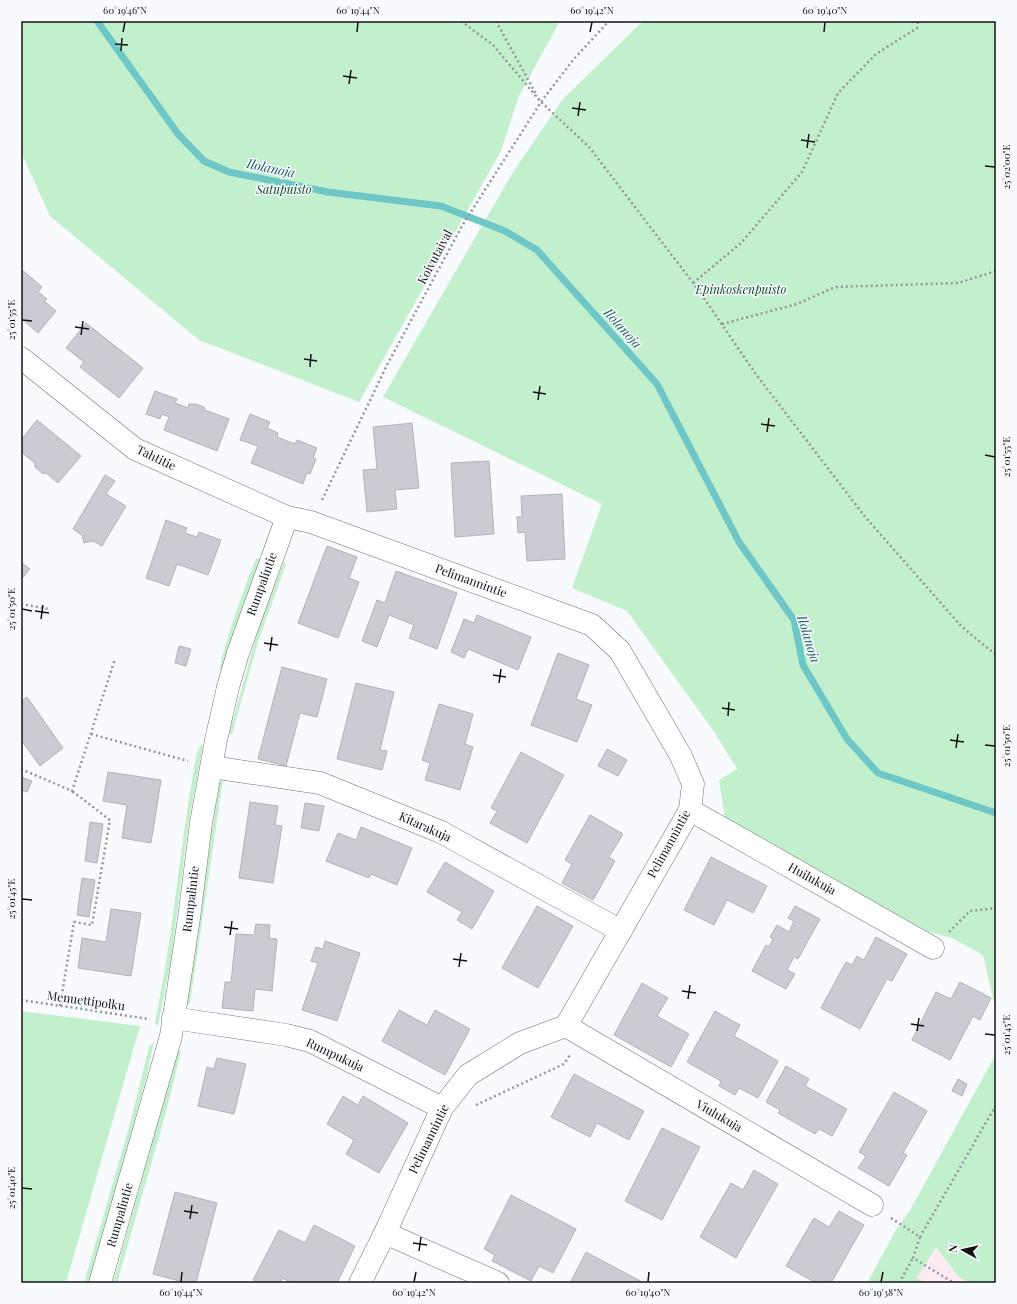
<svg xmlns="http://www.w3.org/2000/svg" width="1017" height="1304" font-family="'Playfair Display',serif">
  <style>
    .education { fill: #feeaf3 }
    .green { fill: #c2f0cd }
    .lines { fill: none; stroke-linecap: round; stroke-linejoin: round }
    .stream { stroke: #6ec6c7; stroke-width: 7 }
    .building { fill: #cbccd3; stroke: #b2b3b9 }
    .minor-casing { stroke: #6f7076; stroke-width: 23 }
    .path { stroke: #959699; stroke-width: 2.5; stroke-dasharray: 2 3; stroke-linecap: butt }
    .minor { stroke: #fff; stroke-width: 22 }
    .ticks { fill: none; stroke: #131315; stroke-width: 1.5 }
    .labels { text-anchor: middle; stroke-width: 3; stroke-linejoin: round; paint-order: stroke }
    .park-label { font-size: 12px; font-style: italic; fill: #0a4d26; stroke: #f9fafe }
    .street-label { font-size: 12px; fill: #131315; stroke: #f9fafe }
    .water-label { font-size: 13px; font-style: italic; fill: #1b6365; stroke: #f9fafe }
    .neatline { fill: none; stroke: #131315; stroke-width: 1.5 }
    .ticks-label { font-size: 10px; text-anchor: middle; fill: #131315 }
  </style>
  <rect width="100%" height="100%" fill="#f9fafe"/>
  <polygon class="education" points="936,1247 956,1275 996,1283 914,1283"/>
  <g class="green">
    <polygon points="21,21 560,21 519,96 501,151 359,402 199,340 50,216 21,152"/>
    <polygon points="643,21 996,21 996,1011 983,955 952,938 929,932 725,819 719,780 737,769 715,733 627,611 572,588 602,504 383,397 513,172 563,99"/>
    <path d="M257 558 260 559 237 622 222 670H220C218 663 252 563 257 558Z"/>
    <polygon points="284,561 286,564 259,639 232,734 229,734 258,630"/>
    <path d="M201 745H203L188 827 171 960 158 1026 155 1024V1022C174 933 180 841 197 752Z"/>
    <polygon points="223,779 190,1003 186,1005 219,783"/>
    <polygon points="21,1011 140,1026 66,1283 21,1283"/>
    <polygon points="154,1042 147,1075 91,1277 89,1283 84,1283 131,1120 149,1047"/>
    <polygon points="177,1048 181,1052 166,1112 117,1283 113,1283 166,1093"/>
    <polygon points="996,1054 996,1283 968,1283 957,1275 936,1247 917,1278 925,1283 867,1283 896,1230 909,1212"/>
  </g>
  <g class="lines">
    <polyline class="stream" points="97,21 178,134 204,161 229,172 328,192 441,206 505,231 537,250 657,384 739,542 794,620 803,665 847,739 878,773 996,813"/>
  </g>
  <g class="building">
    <polygon points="21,269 42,287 38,292 47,299 44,301 56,311 38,333 21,318"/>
    <polygon points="86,323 143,368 119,398 80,367 84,362 66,348"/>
    <polygon points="155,391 177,399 175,403 188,408 189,404 196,404 204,407 205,410 229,419 217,451 164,430 169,417 162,414 160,419 146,414"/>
    <polygon points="250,414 270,422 267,428 278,433 277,437 295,444 297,440 317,448 313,458 316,459 310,474 307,473 303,484 251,463 258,446 240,440"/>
    <polygon points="37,420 81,456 58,483 46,473 43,474 35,467 35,463 21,452 21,440"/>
    <polygon points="412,423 419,488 395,490 397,509 367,512 363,470 377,469 373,427"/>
    <polygon points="489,461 494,534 455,537 451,463"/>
    <polygon points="105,475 115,481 106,494 126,506 102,546 93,541 84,543 82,535 73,529"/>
    <polygon points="562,494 565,559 527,561 525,532 518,533 517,517 522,517 521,496"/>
    <polygon points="166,520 187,528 185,533 197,537 199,532 221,540 208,575 177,564 169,586 146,578"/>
    <polygon points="327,546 357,557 349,578 359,582 338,638 298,623"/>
    <polygon points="21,562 30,569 21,580"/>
    <polygon points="396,571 457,593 437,649 409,638 414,625 389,615 377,647 362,641 377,600 385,603"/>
    <polygon points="477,615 531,637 518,670 468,649 464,658 451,652 464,619 474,623"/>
    <polygon points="179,646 191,649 186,666 175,663"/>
    <polygon points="558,653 589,665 576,699 592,705 577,742 531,725"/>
    <polygon points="282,667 327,679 317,717 300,713 286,766 258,759"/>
    <polygon points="356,683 394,692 380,750 387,751 382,770 337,759"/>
    <polygon points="27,697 63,748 40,766 21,740 21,701"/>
    <polygon points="439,704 473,714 465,744 473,747 460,790 425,780 430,763 422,760"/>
    <polygon points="607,749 627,760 618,776 598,766"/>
    <polygon points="521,752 564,775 527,843 490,823 497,811 491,808"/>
    <polygon points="108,772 161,780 151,843 122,838 127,805 103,801"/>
    <polygon points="21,777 32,781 27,792 21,790"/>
    <polygon points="250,802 278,806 275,825 282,826 273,883 239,878"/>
    <polygon points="305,803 324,806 319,831 301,828"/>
    <polygon points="590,815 623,834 609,857 615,861 593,900 562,883 572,864 565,860"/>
    <polygon points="90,822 103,824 97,863 85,861"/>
    <polygon points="361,827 412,848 397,885 371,874 369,878 326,861 338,833 356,840"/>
    <polygon points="711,857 767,886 753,913 727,900 714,925 684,910"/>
    <polygon points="445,862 494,891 472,929 457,920 462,912 427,892"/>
    <polygon points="82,878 95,880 89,917 77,915"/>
    <polygon points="537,906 573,926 538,988 502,968"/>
    <polygon points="795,906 820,919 798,959 794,957 787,970 795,974 786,989 752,971 766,945 769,947 773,939 770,937 777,925 789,932 794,921 788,918"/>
    <polygon points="111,909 141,913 131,976 78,968 82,938 106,942"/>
    <polygon points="256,924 270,925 269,938 277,939 272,991 255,989 253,1011 222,1008 225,982 231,982 236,934 254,935"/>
    <polygon points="876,937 907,954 892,981 887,979 860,1029 821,1008 846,962 852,965 857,956 864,960"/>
    <polygon points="325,941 360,953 337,1021 302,1010 318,963 311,961 316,947 323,949"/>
    <polygon points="960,982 991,998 980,1020 973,1016 950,1060 912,1040 936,992 951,999"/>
    <polygon points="642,983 668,998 657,1016 689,1034 671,1067 614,1035"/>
    <polygon points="399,1010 427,1025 435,1010 470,1029 445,1075 382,1041"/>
    <polygon points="715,1011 740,1025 734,1036 778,1061 758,1098 739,1088 735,1095 719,1086 721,1081 687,1062"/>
    <polygon points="217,1058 246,1064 234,1114 198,1106 207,1067 214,1069"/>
    <polygon points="786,1066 809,1079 805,1086 847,1109 832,1136 819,1129 815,1134 778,1113 780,1110 766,1102"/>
    <polygon points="574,1074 644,1111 629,1140 597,1123 590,1137 551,1117"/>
    <polygon points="958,1079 967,1084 962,1096 952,1091"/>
    <polygon points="894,1092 927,1111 903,1153 907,1155 889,1186 858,1168 866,1156 859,1152"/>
    <polygon points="343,1096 358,1105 363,1096 408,1123 379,1173 346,1154 354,1140 327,1124"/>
    <polygon points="662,1128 700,1147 662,1220 625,1201"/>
    <polygon points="754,1170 778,1184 736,1258 700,1237 731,1183 743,1190"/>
    <polygon points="175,1192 217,1203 196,1283 187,1283 153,1274"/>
    <polygon points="511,1195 576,1229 553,1273 539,1266 531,1281 492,1261 495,1255 484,1249"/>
    <polygon points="839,1211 864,1225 831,1283 816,1283 786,1266 814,1218 829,1227"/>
    <polygon points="314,1225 355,1246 337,1283 292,1283 282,1278 280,1283 258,1283 253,1280 279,1230 305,1243"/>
    <polygon points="586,1252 644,1283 570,1283"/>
  </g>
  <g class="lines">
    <defs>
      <g id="minor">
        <polyline points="21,358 135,449 287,517 311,522 592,625 620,651 681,756 693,784 690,810 566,1026 520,1043 468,1075 442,1108 385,1233 360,1283"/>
        <polyline points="212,767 320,783 441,832 621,931"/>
        <polyline points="690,810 933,948"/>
        <polyline points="173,1018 286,1035 310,1041 442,1108"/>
        <polyline points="566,1026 872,1205"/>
        <polyline points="385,1233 498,1283"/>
        <polyline points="100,1283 171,1036 189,918 201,823 216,740 228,687 238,653 287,517"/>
      </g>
    </defs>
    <use href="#minor" class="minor-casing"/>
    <g class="path">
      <polyline points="461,21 493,45 541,102 589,147 697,288 755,373 866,518 962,627 996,655"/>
      <polyline points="496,21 537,96"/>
      <polyline points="693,283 741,243 802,172 838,93 876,54 917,28 918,21"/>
      <polyline points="722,324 797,304 835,287 958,283 996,271"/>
      <polyline points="322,500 387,365 462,226 541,102 573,60 609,21"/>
      <polyline points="21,604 49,609"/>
      <polyline points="91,734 188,761"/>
      <polyline points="21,769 72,791 115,659"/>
      <polyline points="949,932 970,911 996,908"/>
      <polyline points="21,1000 149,1019"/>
      <polyline points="60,1006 74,922 92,925 110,820 72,791"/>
      <polyline points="476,1105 564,1064 570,1055"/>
      <polyline points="891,1218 920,1237 913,1258 954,1283"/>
      <polyline points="920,1237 996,1105"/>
      <polyline points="899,1283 913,1258"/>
    </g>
    <use href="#minor" class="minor"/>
  </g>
  <path class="ticks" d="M123 32 125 22M357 32 358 22M590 32 592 22M824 32 825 22M115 44 128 45M121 51 122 38M343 76 357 78M349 84 351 70M572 108 586 110M578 116 580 102M801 140 815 142M807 148 809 134M985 166 995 167M22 320 32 321M75 327 89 329M81 335 83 321M304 359 317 361M310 367 311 354M533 392 546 394M538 400 540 386M761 424 775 426M767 432 769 418M985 455 995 457M22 609 32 611M35 611 49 613M41 619 43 605M264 643 278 645M270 651 272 637M493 675 506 677M499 683 501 669M722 708 735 710M728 716 729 702M950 740 964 742M985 745 995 746M956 748 958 734M22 899 32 900M224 927 238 929M230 935 232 921M453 959 467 961M459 967 461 953M682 991 696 993M688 999 690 985M911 1024 924 1026M917 1031 919 1018M985 1034 995 1035M22 1188 32 1189M184 1211 198 1213M190 1219 192 1205M413 1243 427 1245M419 1251 421 1237M181 1282 182 1272M414 1282 416 1272M648 1282 649 1272M881 1282 883 1272"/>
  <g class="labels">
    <g class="park-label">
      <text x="284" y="194">Satupuisto</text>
      <text x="741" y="294">Epinkoskenpuisto</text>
    </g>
    <g class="street-label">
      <text transform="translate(435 257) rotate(-62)" y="4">Koivutaival</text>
      <text transform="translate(156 458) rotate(26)" y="4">Tahtitie</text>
      <text transform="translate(471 581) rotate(20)" y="4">Pelimannintie</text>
      <text transform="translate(262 584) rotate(-70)" y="4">Rumpalintie</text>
      <text transform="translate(425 827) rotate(24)" y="4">Kitarakuja</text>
      <text transform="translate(669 844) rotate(-61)" y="4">Pelimannintie</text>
      <text transform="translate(812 879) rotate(29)" y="4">Huilukuja</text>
      <text transform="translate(191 899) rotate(-83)" y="4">Rumpalintie</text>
      <text transform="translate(86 1001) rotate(8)" y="4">Menuettipolku</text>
      <text transform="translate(335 1055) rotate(25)" y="4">Rumpukuja</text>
      <text transform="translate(719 1116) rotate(30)" y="4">Viulukuja</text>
      <text transform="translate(429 1139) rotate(-64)" y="4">Pelimannintie</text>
      <text transform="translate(120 1215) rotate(-74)" y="4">Rumpalintie</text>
    </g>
    <g class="water-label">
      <text transform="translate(271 168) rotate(12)" y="5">Ilolanoja</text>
      <text transform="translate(623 328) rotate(48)" y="5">Ilolanoja</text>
      <text transform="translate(809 639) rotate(73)" y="5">Ilolanoja</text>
    </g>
  </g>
  <rect width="1017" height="1304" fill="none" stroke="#f9fafe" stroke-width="44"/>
  <g transform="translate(963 1250) rotate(278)" stroke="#f9fafe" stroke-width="3" paint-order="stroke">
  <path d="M0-3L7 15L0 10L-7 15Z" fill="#131315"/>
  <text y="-6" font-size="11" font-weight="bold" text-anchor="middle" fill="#131315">N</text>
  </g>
  <rect x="22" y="22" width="973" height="1260" class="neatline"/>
  <g class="ticks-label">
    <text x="125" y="14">60°19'46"N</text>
    <text x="358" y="14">60°19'44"N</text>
    <text x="592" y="14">60°19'42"N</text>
    <text x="825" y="14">60°19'40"N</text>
    <text transform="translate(1006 167) rotate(-90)" y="4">25°02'00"E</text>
    <text transform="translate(11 320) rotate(-90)" y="4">25°01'55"E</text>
    <text transform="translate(1006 457) rotate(-90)" y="4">25°01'55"E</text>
    <text transform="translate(11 609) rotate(-90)" y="4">25°01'50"E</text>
    <text transform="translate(1006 746) rotate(-90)" y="4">25°01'50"E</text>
    <text transform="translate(11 899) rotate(-90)" y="4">25°01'45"E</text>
    <text transform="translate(1006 1035) rotate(-90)" y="4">25°01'45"E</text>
    <text transform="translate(11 1188) rotate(-90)" y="4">25°01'40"E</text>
    <text x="181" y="1296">60°19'44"N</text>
    <text x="414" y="1296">60°19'42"N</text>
    <text x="648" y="1296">60°19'40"N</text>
    <text x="881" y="1296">60°19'38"N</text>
  </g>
</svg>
